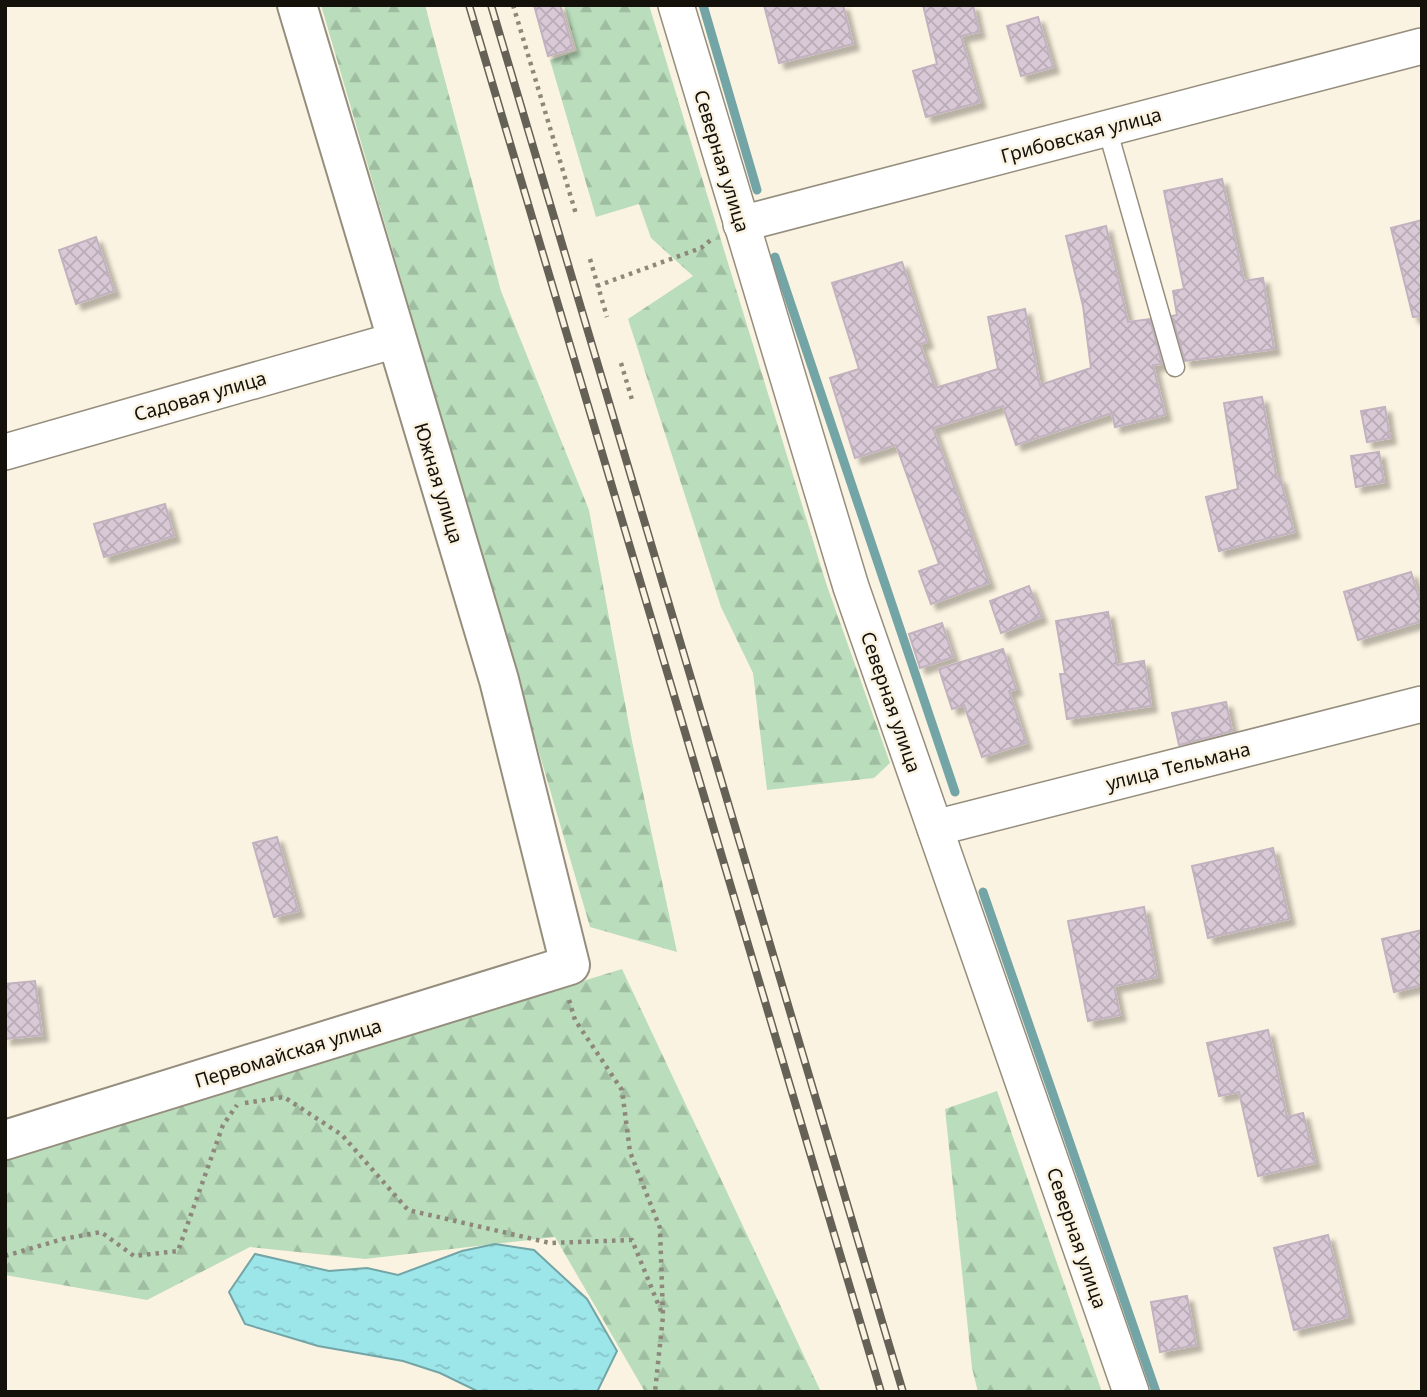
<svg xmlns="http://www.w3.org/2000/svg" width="1427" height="1397" font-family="'Noto Sans',sans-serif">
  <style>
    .forest { fill: url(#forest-firs) }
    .water { fill: url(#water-ripples); stroke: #73a5a6; stroke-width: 2 }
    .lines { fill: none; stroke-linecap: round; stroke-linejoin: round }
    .stream { stroke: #73a5a6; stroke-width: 9 }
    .building { fill: url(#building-cross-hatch); stroke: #c2b2bf; stroke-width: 2; filter: url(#shadow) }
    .lane-casing { stroke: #958e7e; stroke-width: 21 }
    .street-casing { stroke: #958e7e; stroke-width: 38 }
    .secondary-casing { stroke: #958e7e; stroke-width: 42 }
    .path { stroke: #8e887c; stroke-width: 4.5; stroke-dasharray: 3.5 5; stroke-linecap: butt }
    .lane { stroke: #fff; stroke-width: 18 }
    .street { stroke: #fff; stroke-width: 35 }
    .secondary { stroke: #fff; stroke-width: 38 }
    .rail-casing { stroke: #666157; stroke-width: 8 }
    .rail { stroke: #fbf3e1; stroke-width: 5; stroke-dasharray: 16; stroke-linecap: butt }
    .labels { text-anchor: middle; stroke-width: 5; stroke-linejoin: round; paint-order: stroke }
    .street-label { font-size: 19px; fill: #14110b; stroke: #fbf3e1 }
  </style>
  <defs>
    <pattern id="forest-firs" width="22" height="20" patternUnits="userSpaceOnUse" patternTransform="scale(1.75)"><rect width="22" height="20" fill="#baddbc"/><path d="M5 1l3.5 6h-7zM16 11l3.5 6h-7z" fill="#9fbda0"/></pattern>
    <pattern id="water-ripples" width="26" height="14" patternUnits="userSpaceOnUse" patternTransform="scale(1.75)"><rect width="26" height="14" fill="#9ce5e9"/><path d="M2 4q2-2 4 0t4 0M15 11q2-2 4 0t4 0" fill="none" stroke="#86c3c6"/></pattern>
    <pattern id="building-cross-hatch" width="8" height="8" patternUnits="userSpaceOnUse" patternTransform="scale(1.75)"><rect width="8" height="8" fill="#d9c9d6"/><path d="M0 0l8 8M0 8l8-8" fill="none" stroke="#b9acb6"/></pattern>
    <filter id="shadow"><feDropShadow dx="6" dy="6" stdDeviation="2" flood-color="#0004"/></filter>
  </defs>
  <rect width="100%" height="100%" fill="#fbf3e1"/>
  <g class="forest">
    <polygon points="321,5 425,5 501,291 589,510 632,741 677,952 590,927"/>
    <polygon points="564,5 649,5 826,583 890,763 874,778 767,790 753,673 721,607 628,319 693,276 651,238 639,204 596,217 550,60 577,51"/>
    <polygon points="622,969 821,1392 645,1392 555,1237 365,1259 250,1247 147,1300 5,1275 5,1158"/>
    <polygon points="997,1091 1102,1392 978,1392 972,1368 945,1109"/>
  </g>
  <polygon class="water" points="495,1244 534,1250 587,1299 617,1351 597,1392 479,1392 440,1373 403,1361 318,1346 245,1324 229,1292 255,1254 329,1271 367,1268 398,1275 462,1251"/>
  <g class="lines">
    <g class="stream">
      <polyline points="703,5 757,190"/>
      <polyline points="775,257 955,792"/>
      <polyline points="983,892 1156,1392"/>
    </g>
  </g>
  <g class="building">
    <polygon points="534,5 560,5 573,49 548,56"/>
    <polygon points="764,5 843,5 853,44 779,63"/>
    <polygon points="923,5 973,5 979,32 961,36 980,102 926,117 913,71 937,64"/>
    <polygon points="1038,17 1053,67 1021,76 1007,26"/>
    <polygon points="1222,179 1244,281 1263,278 1274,349 1185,361 1172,316 1177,315 1173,291 1184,289 1164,191"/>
    <polygon points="1422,220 1422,316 1413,317 1391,228"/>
    <polygon points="1106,226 1128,322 1150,319 1162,364 1153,365 1165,415 1115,427 1112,413 1016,445 1003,406 933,428 989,583 931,604 919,571 939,564 896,445 855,458 830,378 859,369 832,283 902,262 927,342 920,344 935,388 998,369 988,317 1025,309 1040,385 1091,368 1083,306 1066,236"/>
    <polygon points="96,237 114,291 76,304 59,250"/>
    <polygon points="1262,397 1277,479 1280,478 1294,532 1219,551 1206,497 1238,489 1224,403"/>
    <polygon points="1385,407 1390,438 1367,442 1361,411"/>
    <polygon points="1379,452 1384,482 1356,487 1351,456"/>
    <polygon points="165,504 174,536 104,557 94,524"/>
    <polygon points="1411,572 1422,608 1422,621 1358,640 1344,592"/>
    <polygon points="1029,586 1041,617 1001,633 990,601"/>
    <polygon points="1108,612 1117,665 1144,661 1151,706 1067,719 1060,674 1065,674 1056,621"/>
    <polygon points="942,623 953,657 920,668 909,634"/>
    <polygon points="1003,649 1016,689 1009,691 1026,743 982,757 964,705 952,709 939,669"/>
    <polygon points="1226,702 1232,731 1179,745 1172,713"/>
    <polygon points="277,837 298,911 274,917 253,843"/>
    <polygon points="1273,848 1289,919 1208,938 1192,866"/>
    <polygon points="1144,907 1157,977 1114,986 1120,1015 1088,1021 1068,921"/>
    <polygon points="1422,930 1422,985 1394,992 1382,939"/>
    <polygon points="35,981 42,1035 5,1039 5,984"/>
    <polygon points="1268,1030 1287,1117 1303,1113 1315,1163 1258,1176 1239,1092 1219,1096 1207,1043"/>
    <polygon points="1328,1235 1348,1317 1294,1330 1274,1248"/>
    <polygon points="1187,1296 1196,1345 1160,1352 1151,1302"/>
  </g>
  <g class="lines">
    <defs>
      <polyline id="lane" points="1107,128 1175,367"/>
      <g id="street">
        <polyline points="676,5 851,587 1131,1392"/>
        <polyline points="741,224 1422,46"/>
        <polyline points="5,452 396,340"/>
        <polyline points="935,828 1422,704"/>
      </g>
      <polyline id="secondary" points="5,1140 570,965 499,680 297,5"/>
    </defs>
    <use href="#lane" class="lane-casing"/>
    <use href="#street" class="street-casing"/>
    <use href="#secondary" class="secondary-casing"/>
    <g class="path">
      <polyline points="513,5 576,214"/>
      <polyline points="590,259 607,317"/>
      <polyline points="597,286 701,248 712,239"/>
      <polyline points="621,363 633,403"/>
      <polyline points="569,1000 575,1020 622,1090 630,1152 660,1228 663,1316 655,1392"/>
      <polyline points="245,1103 284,1097 342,1135 408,1210 550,1243 632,1240 663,1316"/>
      <polyline points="5,1256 63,1239 101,1232 134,1256 178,1251 223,1125 237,1105"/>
    </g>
    <use href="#lane" class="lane"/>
    <use href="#street" class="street"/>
    <use href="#secondary" class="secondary"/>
    <defs>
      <g id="rail">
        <polyline points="469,5 881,1392"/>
        <polyline points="491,5 903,1392"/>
      </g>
    </defs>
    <use href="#rail" class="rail-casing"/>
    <use href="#rail" class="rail"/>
  </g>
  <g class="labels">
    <g class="street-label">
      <text transform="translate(1081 135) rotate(-15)" y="7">Грибовская улица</text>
      <text transform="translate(722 161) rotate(73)" y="7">Северная улица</text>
      <text transform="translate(200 396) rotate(-16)" y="7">Садовая улица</text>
      <text transform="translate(439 483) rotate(73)" y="7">Южная улица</text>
      <text transform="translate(891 702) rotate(71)" y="7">Северная улица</text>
      <text transform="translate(1178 766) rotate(-14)" y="7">улица Тельмана</text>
      <text transform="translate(288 1053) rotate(-17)" y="7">Первомайская улица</text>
      <text transform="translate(1077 1238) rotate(71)" y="7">Северная улица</text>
    </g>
  </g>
  <rect width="1427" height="1397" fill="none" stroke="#14110b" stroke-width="14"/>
</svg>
